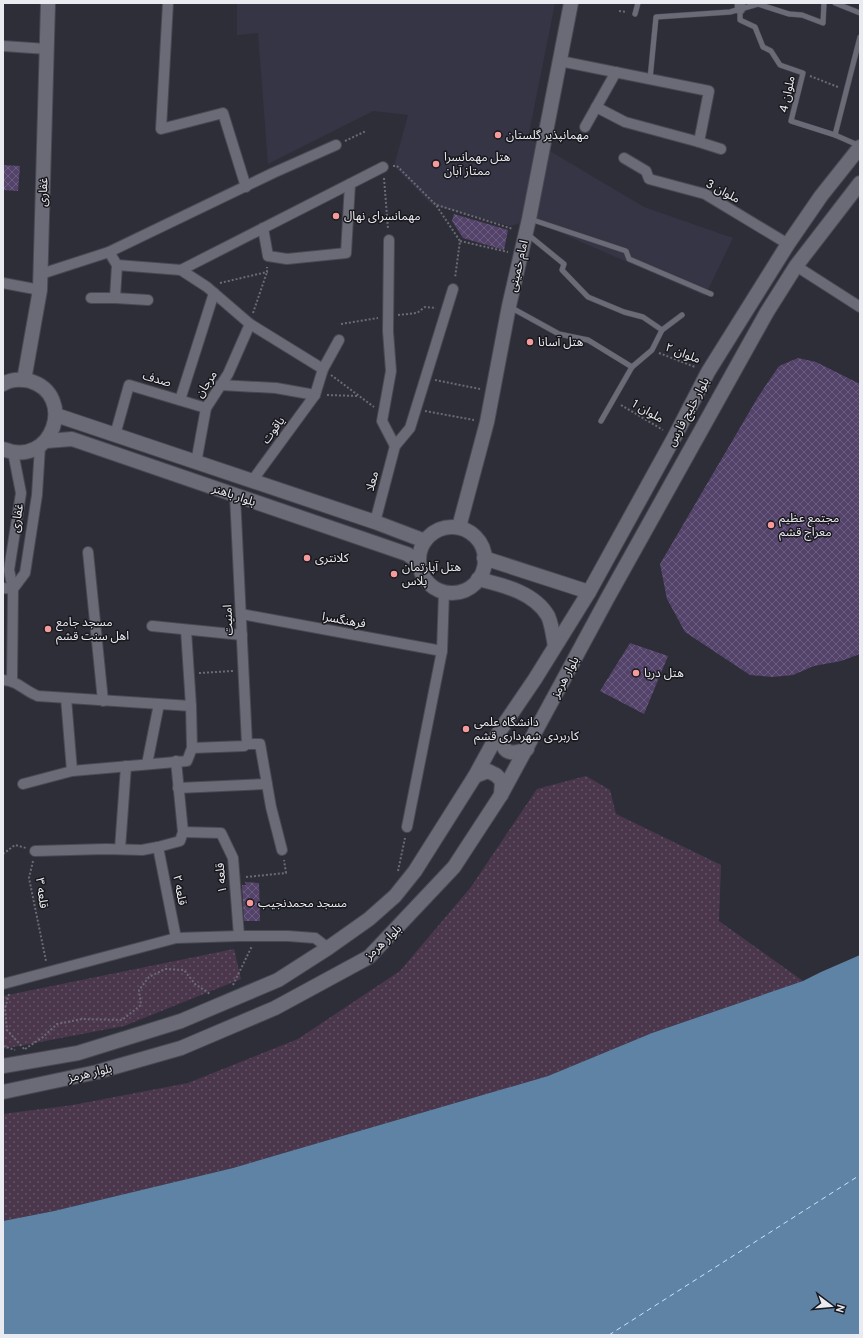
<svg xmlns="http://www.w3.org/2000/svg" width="863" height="1338" font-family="Overpass,'Noto Sans Arabic',sans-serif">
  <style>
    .built { fill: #353546 }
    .park { fill: url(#park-dots) }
    .water { fill: #5e83a4 }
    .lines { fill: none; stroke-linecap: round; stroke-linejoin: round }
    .ferry { stroke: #cde4fa; stroke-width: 1; stroke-dasharray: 5 4; stroke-linecap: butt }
    .building { fill: url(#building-cross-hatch) }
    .lane-casing { stroke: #494952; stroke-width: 6 }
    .street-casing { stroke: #494952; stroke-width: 12 }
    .secondary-casing { stroke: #494952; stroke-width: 16 }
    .path { stroke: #6b6b75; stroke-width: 2; stroke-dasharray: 2 2; stroke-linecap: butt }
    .lane { stroke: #6b6b78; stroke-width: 5 }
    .street { stroke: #6b6b78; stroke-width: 10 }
    .secondary { stroke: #6b6b78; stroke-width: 14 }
    .poi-dot { fill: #f59b9b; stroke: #17171c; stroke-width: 1.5 }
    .labels { text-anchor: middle; stroke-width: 3; stroke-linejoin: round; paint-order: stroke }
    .street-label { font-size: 12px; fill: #eaeaf1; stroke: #17171c }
    .poi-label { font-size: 12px; fill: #eaeaf1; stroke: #17171c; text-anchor: start }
  </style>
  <defs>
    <pattern id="park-dots" width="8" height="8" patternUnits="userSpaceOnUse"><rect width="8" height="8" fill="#4a374c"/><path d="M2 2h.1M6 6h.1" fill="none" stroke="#645466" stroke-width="1.8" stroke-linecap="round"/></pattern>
    <pattern id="building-cross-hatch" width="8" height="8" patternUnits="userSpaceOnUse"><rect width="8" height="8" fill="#534269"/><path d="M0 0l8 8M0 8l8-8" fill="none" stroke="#6c5d7f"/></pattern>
  </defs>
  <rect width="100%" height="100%" fill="#2e2e39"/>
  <polygon class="built" points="237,3 555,3 528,138 644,207 733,238 705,296 531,220 510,226 432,205 394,166 408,115 373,111 268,164 258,33 237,35"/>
  <g class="park">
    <polygon points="586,776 610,790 616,814 721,865 719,921 803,981 652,1033 548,1076 233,1168 54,1211 3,1221 3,1114 73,1105 188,1083 298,1039 400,971 471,887 537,789"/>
    <polygon points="234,949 241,979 124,1026 3,1049 3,996"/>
  </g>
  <polygon class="water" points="860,955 860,1335 3,1335 3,1221 54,1211 233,1168 548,1076 652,1033 803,981 821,972"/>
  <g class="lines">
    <polyline class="ferry" points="609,1335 860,1175"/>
  </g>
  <g class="building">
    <polygon points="3,165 20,166 18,191 3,190"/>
    <polygon points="454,214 508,230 504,250 463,238 452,221"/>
    <polygon points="798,358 816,362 860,384 860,654 841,661 814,666 793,675 772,677 750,675 685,632 667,599 660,564 758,397 779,366"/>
    <polygon points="630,643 668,656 644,714 600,691"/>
    <polygon points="245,882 259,883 260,921 244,921 242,885 246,885"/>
  </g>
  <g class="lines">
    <defs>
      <g id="lane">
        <polyline points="835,3 860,13"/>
        <polyline points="740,9 740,20 755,27 763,47 771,51 780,65 803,73 791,121 835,135 860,146"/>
        <polyline points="635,14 638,3"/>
        <polyline points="650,79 656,17 730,12 758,4 789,14 802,15 823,23 824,3"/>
        <polyline points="835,135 860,37"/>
        <polyline points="530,219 626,251 629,259 711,294"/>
        <polyline points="526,233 564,264 562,270 588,297 624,312 643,317 662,330"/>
        <polyline points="510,307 559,334 588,340 632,367"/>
        <polyline points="601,421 632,367 652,350 662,330 682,315"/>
      </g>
      <g id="street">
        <polyline points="168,3 161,129 223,113 246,187"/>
        <polyline points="740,3 740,9"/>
        <polyline points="3,46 47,49"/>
        <polyline points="560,61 709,91 699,142"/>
        <polyline points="596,107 625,122 699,142 721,149"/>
        <polyline points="585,127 616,72"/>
        <polyline points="624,158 646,171 649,179 705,194 788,244"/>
        <polyline points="263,228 268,256 287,259 346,253 350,184"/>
        <polyline points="389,240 388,331 391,371 382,421 395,446"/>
        <polyline points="109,252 117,265 181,270 383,167"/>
        <polyline points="796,266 860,307"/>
        <polyline points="181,270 207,287 250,324 323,369"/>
        <polyline points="41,274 109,252 273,173 336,145"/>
        <polyline points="3,283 40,290"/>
        <polyline points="91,298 115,298 148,300"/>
        <polyline points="115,298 117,265"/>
        <polyline points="220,385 276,388 315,395"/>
        <polyline points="180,400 214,293"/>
        <polyline points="115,435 129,385 206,408"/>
        <polyline points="196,463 206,408 228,374 250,324"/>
        <polyline points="252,481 315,395 323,369 339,340"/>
        <polyline points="235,495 247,744"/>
        <polyline points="375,522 395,446 410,428 453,289"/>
        <polyline points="88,552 103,701"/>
        <polyline points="3,588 13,589"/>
        <polyline points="13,589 25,573 37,495 40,446"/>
        <polyline points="241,614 442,651"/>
        <polyline points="152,626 242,635"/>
        <polyline points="186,630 191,706"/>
        <path d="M3 680C19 681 24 691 38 696L191 706 192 748 187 761 72 771 23 784"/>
        <polyline points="12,681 13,589 9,570 21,493 13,452"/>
        <polyline points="66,698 72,771"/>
        <polyline points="192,748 244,746 247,744 260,744 271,807 282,850"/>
        <polyline points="147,764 159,704"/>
        <polyline points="178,788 267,784"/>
        <polyline points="407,827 442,651 444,592"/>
        <polyline points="183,832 221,833 233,858 239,936"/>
        <polyline points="158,847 176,938"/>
        <polyline points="120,849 126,766"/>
        <polyline points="35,851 106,849 142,850 158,847 180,841 183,832 176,761"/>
        <polyline points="3,984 176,938 239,936 288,936 315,938 328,948"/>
      </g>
      <g id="secondary">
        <polyline points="24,380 40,290 48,3"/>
        <path d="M3 384C11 379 21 379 30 381 77 395 53 469 3 449"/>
        <polyline points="56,415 375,522 425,541"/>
        <polyline points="46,441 72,439 407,554 419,562"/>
        <polyline points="459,527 487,422 509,306 529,219 571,3"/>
        <circle cx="452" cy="560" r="33"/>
        <polyline points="484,558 589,592 675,436 708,372 788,244 821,196 860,147"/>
        <path d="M478 579C502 585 534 592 548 616 552 625 553 636 555 646"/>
        <path d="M499 732C502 751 507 757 527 749"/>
        <polyline points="475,776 488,771 496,775 502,781 501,795"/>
        <polyline points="3,1066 78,1053 181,1021 278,980 328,948 369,919 395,896 415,871 475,776 499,732 535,679 589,592"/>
        <polyline points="3,1092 97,1072 181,1048 275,1008 369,957 454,867 501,795 607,599 767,312 796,266 860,183"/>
      </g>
    </defs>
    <use href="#lane" class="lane-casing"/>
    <use href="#street" class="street-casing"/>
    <use href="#secondary" class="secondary-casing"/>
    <g class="path">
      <polyline points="619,11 627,12"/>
      <polyline points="810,76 838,87"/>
      <polyline points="345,141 366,131"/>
      <polyline points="393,166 397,166 436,205 460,241 455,278"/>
      <polyline points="384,178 388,229"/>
      <polyline points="437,205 513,229"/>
      <polyline points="460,241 508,252"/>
      <polyline points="220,283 267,272 267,267"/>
      <polyline points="253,313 267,272"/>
      <polyline points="398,315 417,313 425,307 436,308"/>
      <polyline points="341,324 378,318"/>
      <polyline points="659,353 695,367"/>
      <polyline points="331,375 374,407"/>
      <polyline points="435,380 480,389"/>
      <polyline points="327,395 358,396"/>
      <polyline points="621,405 663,430"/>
      <polyline points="425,411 474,420"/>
      <polyline points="199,673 233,671"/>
      <polyline points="3,854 15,845 26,848"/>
      <polyline points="33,861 29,878 46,961"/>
      <polyline points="398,871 405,838"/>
      <polyline points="246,877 286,873 284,860"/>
      <polyline points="233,985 252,946"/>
      <polyline points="9,994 5,1008 7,1030 25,1050"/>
      <polyline points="3,1046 15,1050"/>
      <polyline points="25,1049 43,1037 57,1024 82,1019 122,1020 141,1005 139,990 149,977 165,969 184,970 195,984 210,994"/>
    </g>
    <use href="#lane" class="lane"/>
    <use href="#street" class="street"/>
    <use href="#secondary" class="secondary"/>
  </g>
  <g class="poi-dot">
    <circle cx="498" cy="135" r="4"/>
    <circle cx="436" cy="164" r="4"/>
    <circle cx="336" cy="216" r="4"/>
    <circle cx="530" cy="342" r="4"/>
    <circle cx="771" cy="525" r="4"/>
    <circle cx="307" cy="558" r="4"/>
    <circle cx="394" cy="574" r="4"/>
    <circle cx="48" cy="629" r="4"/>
    <circle cx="636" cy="673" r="4"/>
    <circle cx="466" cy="729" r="4"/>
    <circle cx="250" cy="903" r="4"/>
  </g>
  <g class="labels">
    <g class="street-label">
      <text transform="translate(787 94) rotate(-78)" y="4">ملوان 4</text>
      <text transform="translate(723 191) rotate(28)" y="4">ملوان 3</text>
      <text transform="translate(43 192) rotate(-88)" y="4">غفاری</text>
      <text transform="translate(518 266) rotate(-77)" y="4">امام خمینی</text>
      <text transform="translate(683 353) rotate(21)" y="4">ملوان ۲</text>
      <text transform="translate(157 379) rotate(16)" y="4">صدف</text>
      <text transform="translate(206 384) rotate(-57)" y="4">مرجان</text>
      <text transform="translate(648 411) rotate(30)" y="4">ملوان 1</text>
      <text transform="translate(688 412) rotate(-62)" y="4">بلوار خلیج فارس</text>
      <text transform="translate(273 430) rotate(-54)" y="4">یاقوت</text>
      <text transform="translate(372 481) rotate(-75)" y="4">معلا</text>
      <text transform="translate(234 495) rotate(19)" y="4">بلوار باهنر</text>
      <text transform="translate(17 518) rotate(-81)" y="4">غفاری</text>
      <text transform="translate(228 620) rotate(-93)" y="4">امنیت</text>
      <text transform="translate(344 620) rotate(10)" y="4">فرهنگسرا</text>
      <text transform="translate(565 677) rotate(-62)" y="4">بلوار هرمز</text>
      <text transform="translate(221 878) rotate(-96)" y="4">قلعه ۱</text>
      <text transform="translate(180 890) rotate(79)" y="4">قلعه ۲</text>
      <text transform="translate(42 893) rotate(82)" y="4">قلعه ۳</text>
      <text transform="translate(383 942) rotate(-43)" y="4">بلوار هرمز</text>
      <text transform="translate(90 1073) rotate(-13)" y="4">بلوار هرمز</text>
    </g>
    <g class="poi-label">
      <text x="506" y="139">مهمانپذیر گلستان</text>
      <text x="444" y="161">هتل مهمانسرا<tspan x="444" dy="14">ممتاز آبان</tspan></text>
      <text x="344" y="220">مهمانسرای نهال</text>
      <text x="538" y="346">هتل آسانا</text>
      <text x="779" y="522">مجتمع عظیم<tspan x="779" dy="14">معراج قشم</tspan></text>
      <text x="315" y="562">کلانتری</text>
      <text x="402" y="571">هتل آپارتمان<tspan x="402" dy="14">پلاس</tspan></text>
      <text x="56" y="626">مسجد جامع<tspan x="56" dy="14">اهل سنت قشم</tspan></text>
      <text x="644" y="677">هتل دریا</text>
      <text x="474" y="726">دانشگاه علمی<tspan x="474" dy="14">کاربردی شهرداری قشم</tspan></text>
      <text x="258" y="907">مسجد محمدنجیب</text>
    </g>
  </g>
  <rect width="863" height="1338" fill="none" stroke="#eaeaf1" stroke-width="8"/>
  <g transform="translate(831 1306) rotate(106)" stroke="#17171c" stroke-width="3" paint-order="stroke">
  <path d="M0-3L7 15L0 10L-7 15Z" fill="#eaeaf1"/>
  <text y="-6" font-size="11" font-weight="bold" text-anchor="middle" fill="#eaeaf1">N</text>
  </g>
</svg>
